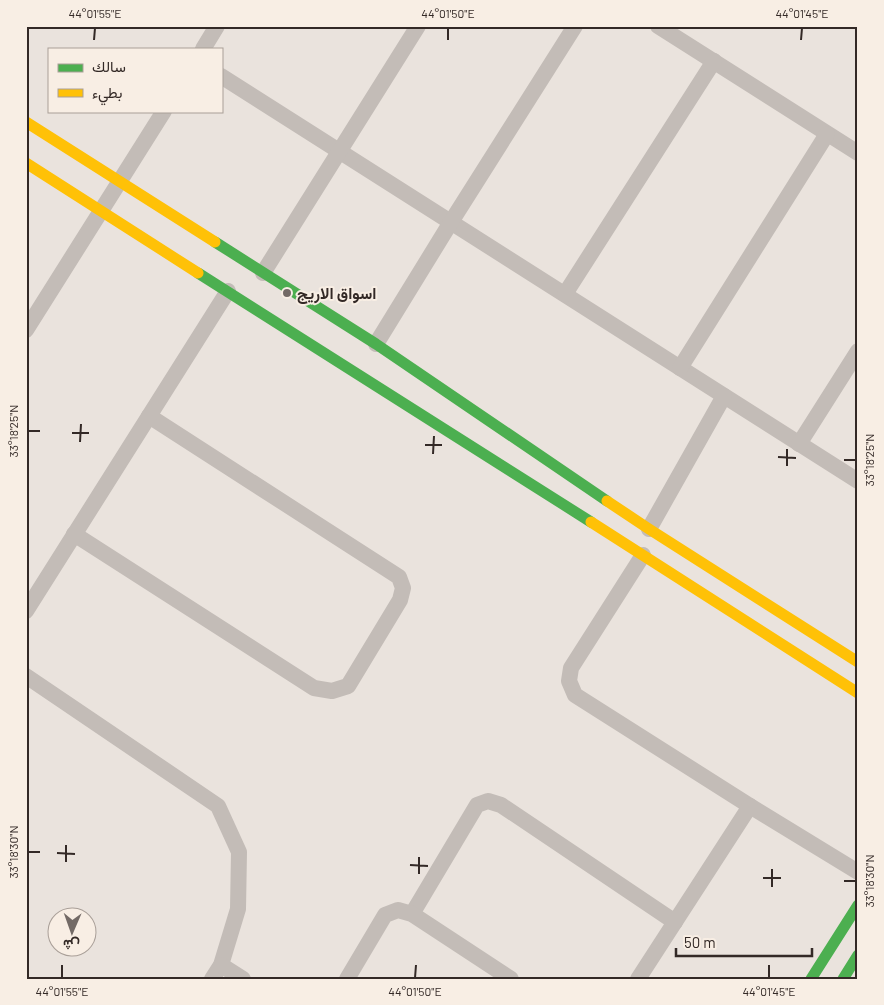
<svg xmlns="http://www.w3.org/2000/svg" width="884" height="1005" font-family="Barlow,Vazirmatn,sans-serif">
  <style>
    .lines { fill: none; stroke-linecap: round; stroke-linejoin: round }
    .street { stroke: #c3bcb7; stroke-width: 16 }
    .fast { stroke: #4caf50; stroke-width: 11 }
    .slow { stroke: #ffc107; stroke-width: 11 }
    .ticks { fill: none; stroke: #332926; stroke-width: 2 }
    .poi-dot { fill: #736a66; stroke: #f8eee4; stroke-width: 2 }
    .labels { text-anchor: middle; stroke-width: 4; stroke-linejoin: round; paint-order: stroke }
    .poi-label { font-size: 16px; font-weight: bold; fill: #332926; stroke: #f8eee4; text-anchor: start }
    .neatline { fill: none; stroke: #332926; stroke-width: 2 }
    .ticks-label { font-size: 12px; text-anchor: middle; fill: #332926 }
  </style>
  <rect width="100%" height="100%" fill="#eae3dd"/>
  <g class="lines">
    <g class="street">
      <polyline points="658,26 858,153"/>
      <polyline points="203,49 217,26"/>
      <polyline points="221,76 858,481"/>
      <polyline points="263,273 418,26"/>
      <polyline points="565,294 714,61"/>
      <polyline points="26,330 164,111"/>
      <polyline points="376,344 451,222 575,26"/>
      <polyline points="680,368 827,134"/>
      <polyline points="799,444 858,351"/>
      <polyline points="649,529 724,396"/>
      <polyline points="74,534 314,688 332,691 348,686 400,600 403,588 399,577 149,416"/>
      <polyline points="643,555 571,668 569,681 575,695 750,806 858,872"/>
      <polyline points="26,611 228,291"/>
      <polyline points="26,676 218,806 239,852 238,909 221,965 212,979"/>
      <polyline points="412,914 477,805 488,801 501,805 675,922"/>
      <polyline points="221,965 243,979"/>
      <polyline points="347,979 385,915 398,910 412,914 511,979"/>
      <polyline points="638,979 750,806"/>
    </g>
    <g class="fast">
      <polyline points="215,242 376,344 607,501"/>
      <polyline points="198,273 591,522"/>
      <polyline points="811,979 858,905"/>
      <polyline points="843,979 858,955"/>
    </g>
    <g class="slow">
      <polyline points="26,122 215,242"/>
      <polyline points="26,163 198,273"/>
      <polyline points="607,501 649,529 858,662"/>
      <polyline points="591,522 858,693"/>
    </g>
  </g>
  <path class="ticks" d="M94 40 95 28M448 40V28M801 40 802 28M28 431H40M72 433H89M80 442 81 424M425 445H442M433 454 434 436M778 457 796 458M844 460H856M787 466V449M28 852H40M57 853 75 854M66 862V845M410 865 428 866M419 874V857M763 878H781M844 881H856M772 887V869M62 978V965M415 978 416 965M769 978V965"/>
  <circle class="poi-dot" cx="287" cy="293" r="5"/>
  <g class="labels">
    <g class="poi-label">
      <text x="297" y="299">اسواق الاريج</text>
    </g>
  </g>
  <rect width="884" height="1005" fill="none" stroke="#f8eee4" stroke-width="55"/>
  <rect x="48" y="48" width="175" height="65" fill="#f8eee4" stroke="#a99f98"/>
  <rect x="58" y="64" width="25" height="8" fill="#4caf50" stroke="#a99f98"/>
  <text x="92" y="72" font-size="15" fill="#332926">سالك</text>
  <rect x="58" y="89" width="25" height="8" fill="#ffc107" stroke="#a99f98"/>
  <text x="92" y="98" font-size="15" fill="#332926">بطيء</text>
  <g transform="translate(72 932) rotate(182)"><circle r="24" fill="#f8eee4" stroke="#a99f98"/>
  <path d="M0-4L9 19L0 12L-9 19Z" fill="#736a66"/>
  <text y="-8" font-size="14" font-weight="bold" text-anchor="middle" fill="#332926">ش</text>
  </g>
  <path d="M676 948v8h136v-8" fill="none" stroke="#332926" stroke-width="2.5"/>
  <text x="684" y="948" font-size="15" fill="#332926" stroke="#f8eee4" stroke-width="4" paint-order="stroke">50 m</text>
  <rect x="28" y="28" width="828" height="950" class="neatline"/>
  <g class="ticks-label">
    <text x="95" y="18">44°01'55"E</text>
    <text x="448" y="18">44°01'50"E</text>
    <text x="802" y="18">44°01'45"E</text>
    <text transform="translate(14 431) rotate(-90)" y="4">33°18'25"N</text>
    <text transform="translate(870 460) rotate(-90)" y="4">33°18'25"N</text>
    <text transform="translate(14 852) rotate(-90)" y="4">33°18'30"N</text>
    <text transform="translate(870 881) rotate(-90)" y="4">33°18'30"N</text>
    <text x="62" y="996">44°01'55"E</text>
    <text x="415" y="996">44°01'50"E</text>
    <text x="769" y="996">44°01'45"E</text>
  </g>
</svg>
